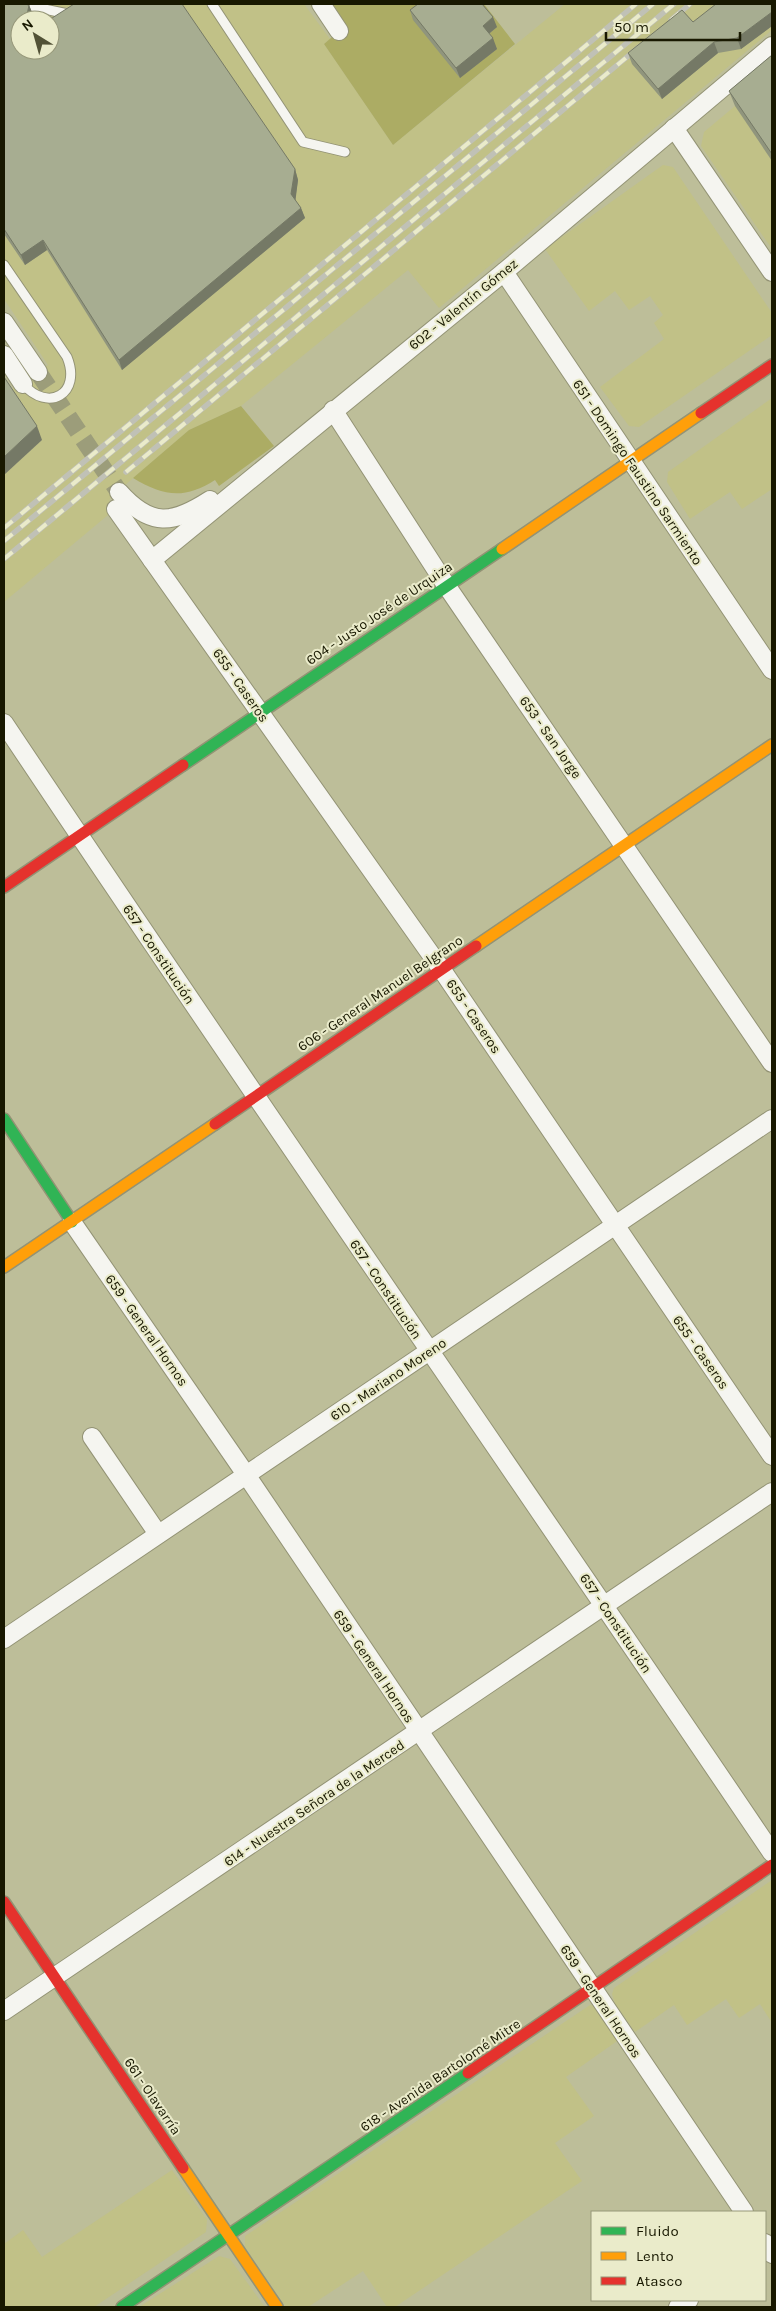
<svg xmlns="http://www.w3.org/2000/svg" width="776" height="2311" font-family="Karla,sans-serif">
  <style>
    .built { fill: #c1c187; fill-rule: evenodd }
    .green { fill: #acac64 }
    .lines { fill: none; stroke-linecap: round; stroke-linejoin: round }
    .street-tunnel { stroke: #9c9d7a; stroke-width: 18; stroke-dasharray: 18 9; stroke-linecap: butt }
    .lane-casing { stroke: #939375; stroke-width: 11 }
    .street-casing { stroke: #939375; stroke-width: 20 }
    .fast-casing { stroke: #939375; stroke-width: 14 }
    .slow-casing { stroke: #939375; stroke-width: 14 }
    .jam-casing { stroke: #939375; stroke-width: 14 }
    .lane { stroke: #f5f5f0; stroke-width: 9 }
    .street { stroke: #f5f5f0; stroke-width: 18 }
    .fast { stroke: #30b455; stroke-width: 11 }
    .slow { stroke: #ff9f0a; stroke-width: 11 }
    .jam { stroke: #e5322d; stroke-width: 11 }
    .rail-casing { stroke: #c0c1b6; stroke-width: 5.5 }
    .rail { stroke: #eaebca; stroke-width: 4; stroke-dasharray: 11; stroke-linecap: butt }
    .wall { fill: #90957d }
    .shaded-wall { fill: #757966 }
    .building { fill: #a7ad91; stroke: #757966 }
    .labels { text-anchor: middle; stroke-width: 4; stroke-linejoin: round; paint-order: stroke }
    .street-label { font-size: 14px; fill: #181800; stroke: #eaebca }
  </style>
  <rect width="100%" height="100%" fill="#bdbe99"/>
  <g class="built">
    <path d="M4 4H304L330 39 324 44 393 145 565 4H772V30L439 308 408 270 241 406 189 430 110 498 108 515 4 602V475L42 440 9 391 48 365 4 299ZM20 20H50V50H20Z"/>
    <polygon points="772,75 772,249 701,146 704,132"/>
    <polygon points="663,165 673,167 772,313 772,335 639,427 629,426 600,387 664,339 654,323 663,315 650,296 629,310 615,291 589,311 545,249"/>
    <polygon points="772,398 772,489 742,509 730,492 690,519 667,482 668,472"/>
    <polygon points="772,1880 772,2023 760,2004 739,2018 726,1999 687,2025 674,2005 635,2032 615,2004 612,1994 614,1988"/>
    <polygon points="590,2005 596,2006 620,2039 566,2077 594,2116 555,2143 582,2181 395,2307 387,2307 363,2271 308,2307 286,2307 245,2247 245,2236"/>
    <polygon points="172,2170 207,2220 206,2232 94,2307 4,2307 4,2244 23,2230 42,2257"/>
    <polygon points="219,2256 230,2259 265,2307 139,2307"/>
  </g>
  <g class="green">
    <polygon points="333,4 484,4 515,44 393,145 324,44 346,25"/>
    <path d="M241 406 274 446 219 486 215 480C184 500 163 496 133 478L189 430Z"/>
  </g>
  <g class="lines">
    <polyline class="street-tunnel" points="38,372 119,492"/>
    <defs>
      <g id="lane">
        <polyline points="21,4 68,14"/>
        <polyline points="212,4 303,142 345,152"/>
        <path d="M4 265 67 357C82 394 48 413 23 384"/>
      </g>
      <g id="street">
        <polyline points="321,4 339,31"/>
        <polyline points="674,128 772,272"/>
        <polyline points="504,272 772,670"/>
        <polyline points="4,322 38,372"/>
        <polyline points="4,355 23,384"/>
        <polyline points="333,410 446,585 772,1063"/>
        <path d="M119 492C151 528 173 524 210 500"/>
        <polyline points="116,509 442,970 772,1456"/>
        <polyline points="152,560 504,272 772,46"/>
        <path d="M4 723C257 1102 517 1476 772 1853"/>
        <polyline points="72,1222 247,1476 744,2212"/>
        <polyline points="92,1437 158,1534"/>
        <polyline points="4,1639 772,1119"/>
        <polyline points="4,2011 772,1492"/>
        <polyline points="765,2243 772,2254"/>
        <polyline points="678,2307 689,2300"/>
      </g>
      <g id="fast">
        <polyline points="183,765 502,549"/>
        <polyline points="4,1119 72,1222"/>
        <polyline points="122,2307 468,2073"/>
      </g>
      <g id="slow">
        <polyline points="502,549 701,413"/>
        <polyline points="476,946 772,745"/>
        <polyline points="4,1267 215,1124"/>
        <polyline points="183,2168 277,2307"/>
      </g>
      <g id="jam">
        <polyline points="701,413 772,365"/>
        <polyline points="4,887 183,765"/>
        <polyline points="215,1124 476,946"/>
        <polyline points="4,1902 183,2168"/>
        <polyline points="468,2073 772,1865"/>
      </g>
    </defs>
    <use href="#lane" class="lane-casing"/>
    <use href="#street" class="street-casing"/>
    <use href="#fast" class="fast-casing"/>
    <use href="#slow" class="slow-casing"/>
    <use href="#jam" class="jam-casing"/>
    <use href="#lane" class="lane"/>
    <use href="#street" class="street"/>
    <use href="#fast" class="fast"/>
    <use href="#slow" class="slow"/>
    <use href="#jam" class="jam"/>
    <defs>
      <g id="rail">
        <polyline points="671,20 690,4"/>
        <polyline points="126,472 639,47"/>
        <polyline points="4,528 636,4"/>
        <polyline points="4,541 653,4"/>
        <polyline points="4,559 674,4"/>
      </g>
    </defs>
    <use href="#rail" class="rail-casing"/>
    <use href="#rail" class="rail"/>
  </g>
  <g class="wall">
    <polygon points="4,4 29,5 33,15 32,20 20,20 20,50 295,169 298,180 295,200 301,208 305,218 122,370 47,250 25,265 4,234"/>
    <polygon points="772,4 772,26 741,49 718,53 662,99 632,64 628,53"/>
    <polygon points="410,10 497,27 489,34 497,49 460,78 413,20"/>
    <polygon points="772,55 772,161 735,106 729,91"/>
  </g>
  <g class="shaded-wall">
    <polygon points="29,5 33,15 32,20 26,20"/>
    <polygon points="772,12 772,26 741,49 737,38"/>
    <polygon points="493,17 497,27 486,36 483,26"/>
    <polygon points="493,38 497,49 460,78 456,68"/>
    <polygon points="714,42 718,53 662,99 658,89"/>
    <polygon points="295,169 298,180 295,204 291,194"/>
    <polygon points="301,208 305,218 122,370 119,360"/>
    <polygon points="43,240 47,250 25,265 21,255"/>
    <polygon points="37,426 42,440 4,475 4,457"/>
  </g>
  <g class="building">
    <polygon points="4,4 24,4 29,5 26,20 20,20 20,50 50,50 50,20 49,20 74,4 182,4 295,169 291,194 301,208 119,360 43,240 21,255 4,229"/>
    <polygon points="418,4 482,4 493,17 483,26 493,38 456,68 410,10"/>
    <polygon points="716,4 772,4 772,12 737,38 714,42 658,89 628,53 682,10 693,22"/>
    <polygon points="772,55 772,154 729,91"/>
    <polygon points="4,377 37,426 4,457"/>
  </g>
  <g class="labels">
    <g class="street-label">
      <text transform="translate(463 304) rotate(-39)" y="5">602 - Valentín Gómez</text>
      <text transform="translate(638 472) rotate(56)" y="5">651 - Domingo Faustino Sarmiento</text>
      <text transform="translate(379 613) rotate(-34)" y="5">604 - Justo José de Urquiza</text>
      <text transform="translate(241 685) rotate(55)" y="5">655 - Caseros</text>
      <text transform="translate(551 737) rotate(55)" y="5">653 - San Jorge</text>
      <text transform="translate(159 954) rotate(56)" y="5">657 - Constitución</text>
      <text transform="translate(380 993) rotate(-34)" y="5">606 - General Manuel Belgrano</text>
      <text transform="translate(474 1016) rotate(56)" y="5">655 - Caseros</text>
      <text transform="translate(386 1289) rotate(56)" y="5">657 - Constitución</text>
      <text transform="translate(147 1330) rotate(55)" y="5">659 - General Hornos</text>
      <text transform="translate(701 1352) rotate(55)" y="5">655 - Caseros</text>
      <text transform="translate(388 1379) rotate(-34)" y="5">610 - Mariano Moreno</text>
      <text transform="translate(616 1623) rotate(56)" y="5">657 - Constitución</text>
      <text transform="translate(374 1666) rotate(56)" y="5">659 - General Hornos</text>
      <text transform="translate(314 1803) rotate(-34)" y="5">614 - Nuestra Señora de la Merced</text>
      <text transform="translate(601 2001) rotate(56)" y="5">659 - General Hornos</text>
      <text transform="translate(440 2075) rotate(-34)" y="5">618 - Avenida Bartolomé Mitre</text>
      <text transform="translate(153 2096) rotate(56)" y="5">661 - Olavarría</text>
    </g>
  </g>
  <rect width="776" height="2311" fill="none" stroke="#181800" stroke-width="10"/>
  <rect x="591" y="2211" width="175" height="90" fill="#eaebca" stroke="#969779"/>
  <rect x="601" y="2227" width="25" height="8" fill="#30b455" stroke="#969779"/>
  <text x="636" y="2236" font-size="15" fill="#181800">Fluido</text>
  <rect x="601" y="2252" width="25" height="8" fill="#ff9f0a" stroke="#969779"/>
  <text x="636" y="2261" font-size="15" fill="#181800">Lento</text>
  <rect x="601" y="2277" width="25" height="8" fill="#e5322d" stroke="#969779"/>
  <text x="636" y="2286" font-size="15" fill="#181800">Atasco</text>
  <g transform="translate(35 35) rotate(323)"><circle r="24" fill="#eaebca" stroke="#969779"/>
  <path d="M0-4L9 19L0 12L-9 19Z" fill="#525236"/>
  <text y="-8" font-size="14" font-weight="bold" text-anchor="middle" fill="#181800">N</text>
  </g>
  <path d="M606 32v8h134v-8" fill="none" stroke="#181800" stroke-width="2.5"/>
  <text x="614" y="32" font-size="15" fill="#181800" stroke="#eaebca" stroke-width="4" paint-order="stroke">50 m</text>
</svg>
